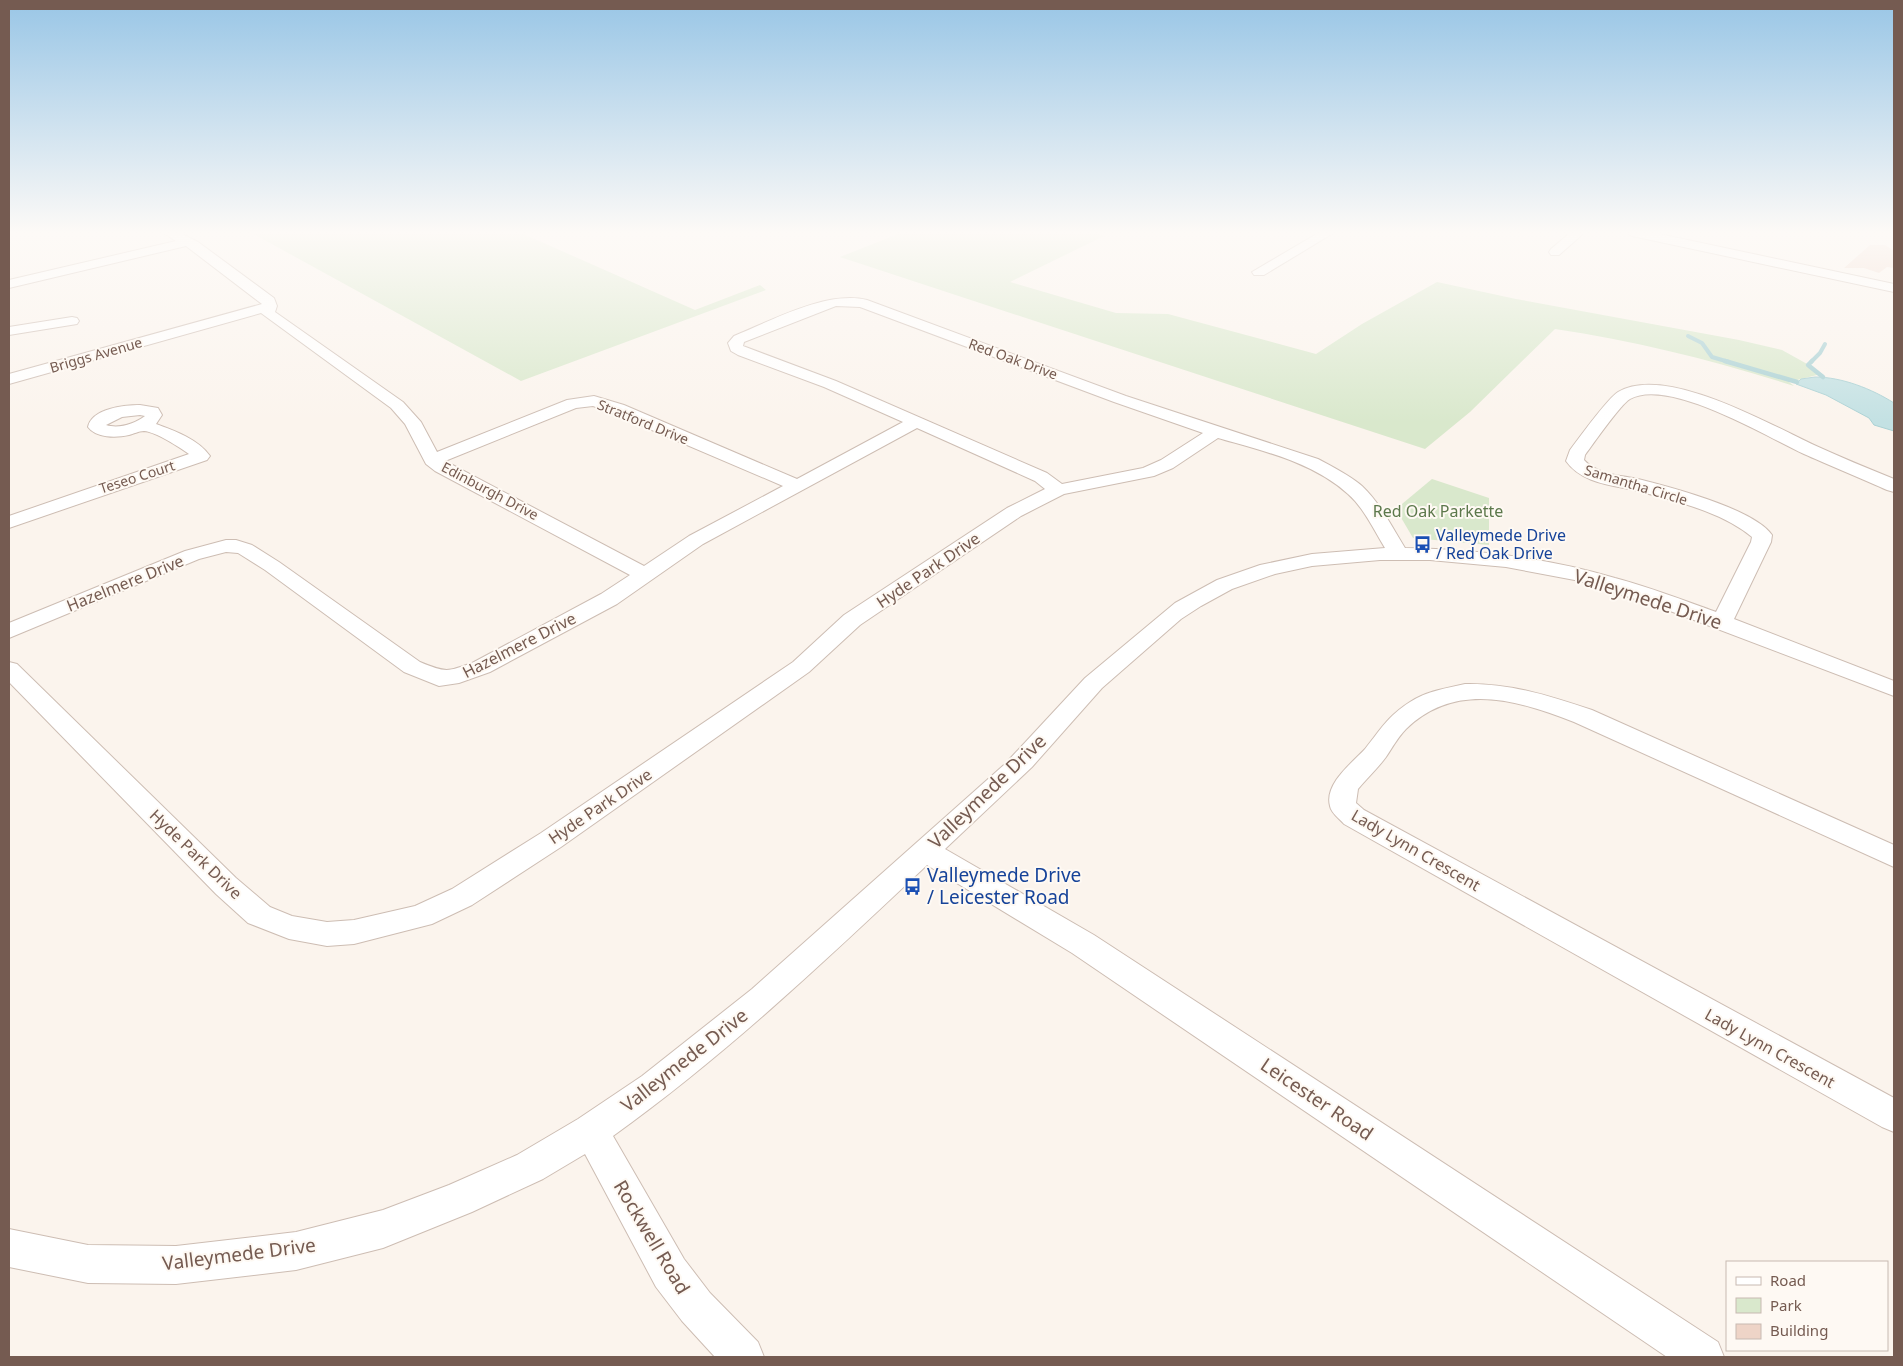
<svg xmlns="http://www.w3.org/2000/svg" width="1903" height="1366" font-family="'Noto Sans',sans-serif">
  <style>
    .green { fill: #d9e8cc }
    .water { fill: #c3e1e3; stroke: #aad1d4 }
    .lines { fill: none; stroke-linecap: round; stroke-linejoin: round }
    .stream-far1 { stroke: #aad1d4; stroke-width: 4 }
    .stream { stroke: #aad1d4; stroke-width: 4.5 }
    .building { fill: #eed4c7 }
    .minor-casing { stroke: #cdbdb3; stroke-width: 2 }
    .minor { fill: #fff; fill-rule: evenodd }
    .labels { text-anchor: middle; stroke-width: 4; stroke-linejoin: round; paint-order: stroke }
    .far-street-label { font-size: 14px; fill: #755b51; stroke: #fef9f3 }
    .park-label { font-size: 16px; fill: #5c784b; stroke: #fef9f3 }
    .transit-label { font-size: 16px; fill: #164399; stroke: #fef9f3; text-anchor: start }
    .street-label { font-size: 16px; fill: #755b51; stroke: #fef9f3 }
    .near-street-label { font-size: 19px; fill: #755b51; stroke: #fef9f3 }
    .near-transit-label { font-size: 19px; fill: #164399; stroke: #fef9f3; text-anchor: start }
  </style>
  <rect width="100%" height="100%" fill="#fbf4ed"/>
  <g class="green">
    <polygon points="250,232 519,232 695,310 760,285 766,290 521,381"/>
    <path d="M903 232H1092L1104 236 1010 282 1116 313 1168 314 1316 354 1362 324 1437 282 1516 299 1739 340 1782 350 1809 365 1821 374 1789 382 1794 386C1716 361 1636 341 1555 329L1470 412 1425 449 840 257Z"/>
    <polygon points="1432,479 1489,498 1489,545 1413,538 1396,509"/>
  </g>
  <path class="water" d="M1815 377C1842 377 1872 389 1894 403V431L1874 425 1869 418 1826 395 1796 384 1801 379Z"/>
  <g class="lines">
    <g class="stream-far1">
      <polyline points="1688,336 1702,343 1712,357 1729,362"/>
      <polyline points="1811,362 1820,353 1825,344"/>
    </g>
    <g class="stream">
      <polyline points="1725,361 1797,382"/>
      <polyline points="1812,361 1808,365 1823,377"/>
    </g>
  </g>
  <polygon class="building" points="1870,245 1885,245 1894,251 1894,268 1887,267 1879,273 1864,268 1844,268"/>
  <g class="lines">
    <defs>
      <g id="minor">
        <path d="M162 232H178L198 242 274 298 277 306 275 312 403 402 421 422 437 452 567 400 594 396 624 405 797 479 903 422 824 387 738 355 731 351 728 343 734 336C771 321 827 290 867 300L1126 396 1318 459C1333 467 1349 475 1362 486 1380 503 1392 527 1405 548 1476 549 1547 558 1615 578 1649 587 1683 600 1716 612L1751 542 1752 537C1722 512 1678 502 1642 492 1616 485 1583 485 1566 461L1570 450C1579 438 1608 398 1618 392 1665 364 1769 424 1814 445 1840 457 1867 468 1894 479V492L1887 490C1860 478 1831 466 1804 454 1767 437 1668 377 1630 399 1621 404 1593 444 1585 455L1584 460C1598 475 1619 475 1638 479 1670 487 1754 509 1772 535L1771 542 1734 619 1894 681V696L1657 606 1580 581 1506 567 1430 560H1380L1312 566 1275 574 1232 589 1201 606 1181 619 1102 688 1032 767 945 849 1094 935 1718 1342 1724 1357H1667L1072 953 927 865C826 960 726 1055 613 1136L684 1259 710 1293 758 1342 764 1357H715L682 1321 656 1287 585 1154 543 1179 472 1212 383 1248 296 1270 176 1284 88 1283 9 1267V1229L88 1245 176 1246 296 1232 383 1210 449 1185 517 1155 578 1119 642 1076 752 989 1005 764 1085 678 1175 603 1217 580 1260 565 1312 554 1385 548C1374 530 1364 508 1348 494 1313 462 1263 451 1218 438L1173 468 1154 476 1064 494 1021 516 860 625 809 672 561 847 472 905 432 924 354 944 327 946 289 939 248 923 216 894 9 682V662L17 664 236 878 270 907 292 916 327 922 354 920 415 906 452 889 541 833 793 662 844 615 1007 508 1045 489 1035 481 917 428 703 544 617 604 490 672 459 683 439 686 404 672 265 570 238 553 226 552 199 559 9 638V623L185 551 226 540H236L252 545 279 562 420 662C446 673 448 672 474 662L601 594 630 575 435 471 426 464 405 424 391 408 261 313 9 384V374L262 304 186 246 9 288V280L176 241ZM836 306 860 307 1114 402 1203 433 1161 460 1143 468 1062 484 1047 473 836 381 743 346 744 342ZM593 406 612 413 783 486 689 536 644 566 445 461 576 408Z"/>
        <polygon points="1320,232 1335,232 1264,275 1254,275 1252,272"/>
        <polygon points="1571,232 1585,232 1559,255 1551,255 1549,252 1551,249"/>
        <polygon points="1626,232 1650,232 1894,284 1894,292 1632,236"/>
        <polygon points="72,317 77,318 79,321 77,324 9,335 9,327"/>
        <path d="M140 405 158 408 162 415 156 424C175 431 198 439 210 456L207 460 9 528V516L189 454C179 447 156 432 144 431 139 431 133 434 129 435 116 438 96 438 88 427 92 408 125 405 140 405ZM140 415 145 416C134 424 119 429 106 425L122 417Z"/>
        <path d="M1465 684C1510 683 1550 696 1592 710L1894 845V867L1574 722C1517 700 1456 681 1406 729 1398 737 1392 748 1386 757 1378 768 1367 778 1358 789L1356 803 1364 810 1894 1098V1132L1882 1127 1344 824C1340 819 1331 813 1330 806 1324 784 1352 763 1365 749 1381 729 1388 716 1410 702 1427 691 1447 688 1465 684Z"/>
      </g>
    </defs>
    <use href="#minor" class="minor-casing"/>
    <use href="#minor" class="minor"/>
  </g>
  <linearGradient id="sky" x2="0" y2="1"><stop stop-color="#99c6e6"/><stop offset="0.55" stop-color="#fdfaf7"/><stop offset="1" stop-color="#fdfaf7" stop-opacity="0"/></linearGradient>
  <rect width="1903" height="423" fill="url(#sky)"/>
  <defs>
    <symbol id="bus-bare" viewBox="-9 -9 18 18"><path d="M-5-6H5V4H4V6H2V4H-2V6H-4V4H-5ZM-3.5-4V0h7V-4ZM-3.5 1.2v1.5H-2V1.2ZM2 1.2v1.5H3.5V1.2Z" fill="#1a4fb4" stroke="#fef9f3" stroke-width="2.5" paint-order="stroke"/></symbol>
  </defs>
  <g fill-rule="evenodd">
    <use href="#bus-bare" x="1410" y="532" width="25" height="25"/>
    <use href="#bus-bare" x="900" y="874" width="25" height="25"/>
  </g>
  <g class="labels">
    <g class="far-street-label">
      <text transform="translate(96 355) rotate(-16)" y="5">Briggs Avenue</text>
      <text transform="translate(1013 359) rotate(20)" y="5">Red Oak Drive</text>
      <text transform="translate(643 422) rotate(22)" y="5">Stratford Drive</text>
      <text transform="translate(137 477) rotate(-18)" y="5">Teseo Court</text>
      <text transform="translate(1636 485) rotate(17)" y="5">Samantha Circle</text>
      <text transform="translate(490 491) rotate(28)" y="5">Edinburgh Drive</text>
    </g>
    <g class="park-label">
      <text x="1438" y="517">Red Oak Parkette</text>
    </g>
    <g class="transit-label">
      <text x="1436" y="541">Valleymede Drive<tspan x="1436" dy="18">/ Red Oak Drive</tspan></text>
    </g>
    <g class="street-label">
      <text transform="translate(928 570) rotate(-34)" y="6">Hyde Park Drive</text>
      <text transform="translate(125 583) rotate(-22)" y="6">Hazelmere Drive</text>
      <text transform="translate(519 645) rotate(-27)" y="6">Hazelmere Drive</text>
      <text transform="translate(600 806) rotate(-34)" y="6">Hyde Park Drive</text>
      <text transform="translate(1416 850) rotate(30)" y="6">Lady Lynn Crescent</text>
      <text transform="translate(196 854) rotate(44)" y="6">Hyde Park Drive</text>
      <text transform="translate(1770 1048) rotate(29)" y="6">Lady Lynn Crescent</text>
    </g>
    <g class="near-street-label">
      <text transform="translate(1648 599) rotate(18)" y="7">Valleymede Drive</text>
      <text transform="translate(987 791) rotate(-44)" y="7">Valleymede Drive</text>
      <text transform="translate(684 1060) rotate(-38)" y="7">Valleymede Drive</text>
      <text transform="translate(1317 1099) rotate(34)" y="7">Leicester Road</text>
      <text transform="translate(652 1237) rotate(59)" y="7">Rockwell Road</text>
      <text transform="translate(239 1254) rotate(-7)" y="7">Valleymede Drive</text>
    </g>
    <g class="near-transit-label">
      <text x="927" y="882">Valleymede Drive<tspan x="927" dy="22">/ Leicester Road</tspan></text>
    </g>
  </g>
  <rect width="1903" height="1366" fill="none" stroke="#755b51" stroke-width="20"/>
  <rect x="1726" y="1261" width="162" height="90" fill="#fef9f3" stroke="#c7bab2"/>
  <rect x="1736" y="1277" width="25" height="8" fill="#ffffff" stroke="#c7bab2"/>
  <text x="1770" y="1286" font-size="15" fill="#755b51">Road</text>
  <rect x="1736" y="1298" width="25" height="15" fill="#d9e8cc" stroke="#c7bab2"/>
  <text x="1770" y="1311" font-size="15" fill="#755b51">Park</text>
  <rect x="1736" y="1324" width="25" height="15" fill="#eed4c7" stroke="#c7bab2"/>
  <text x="1770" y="1336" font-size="15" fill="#755b51">Building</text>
</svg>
